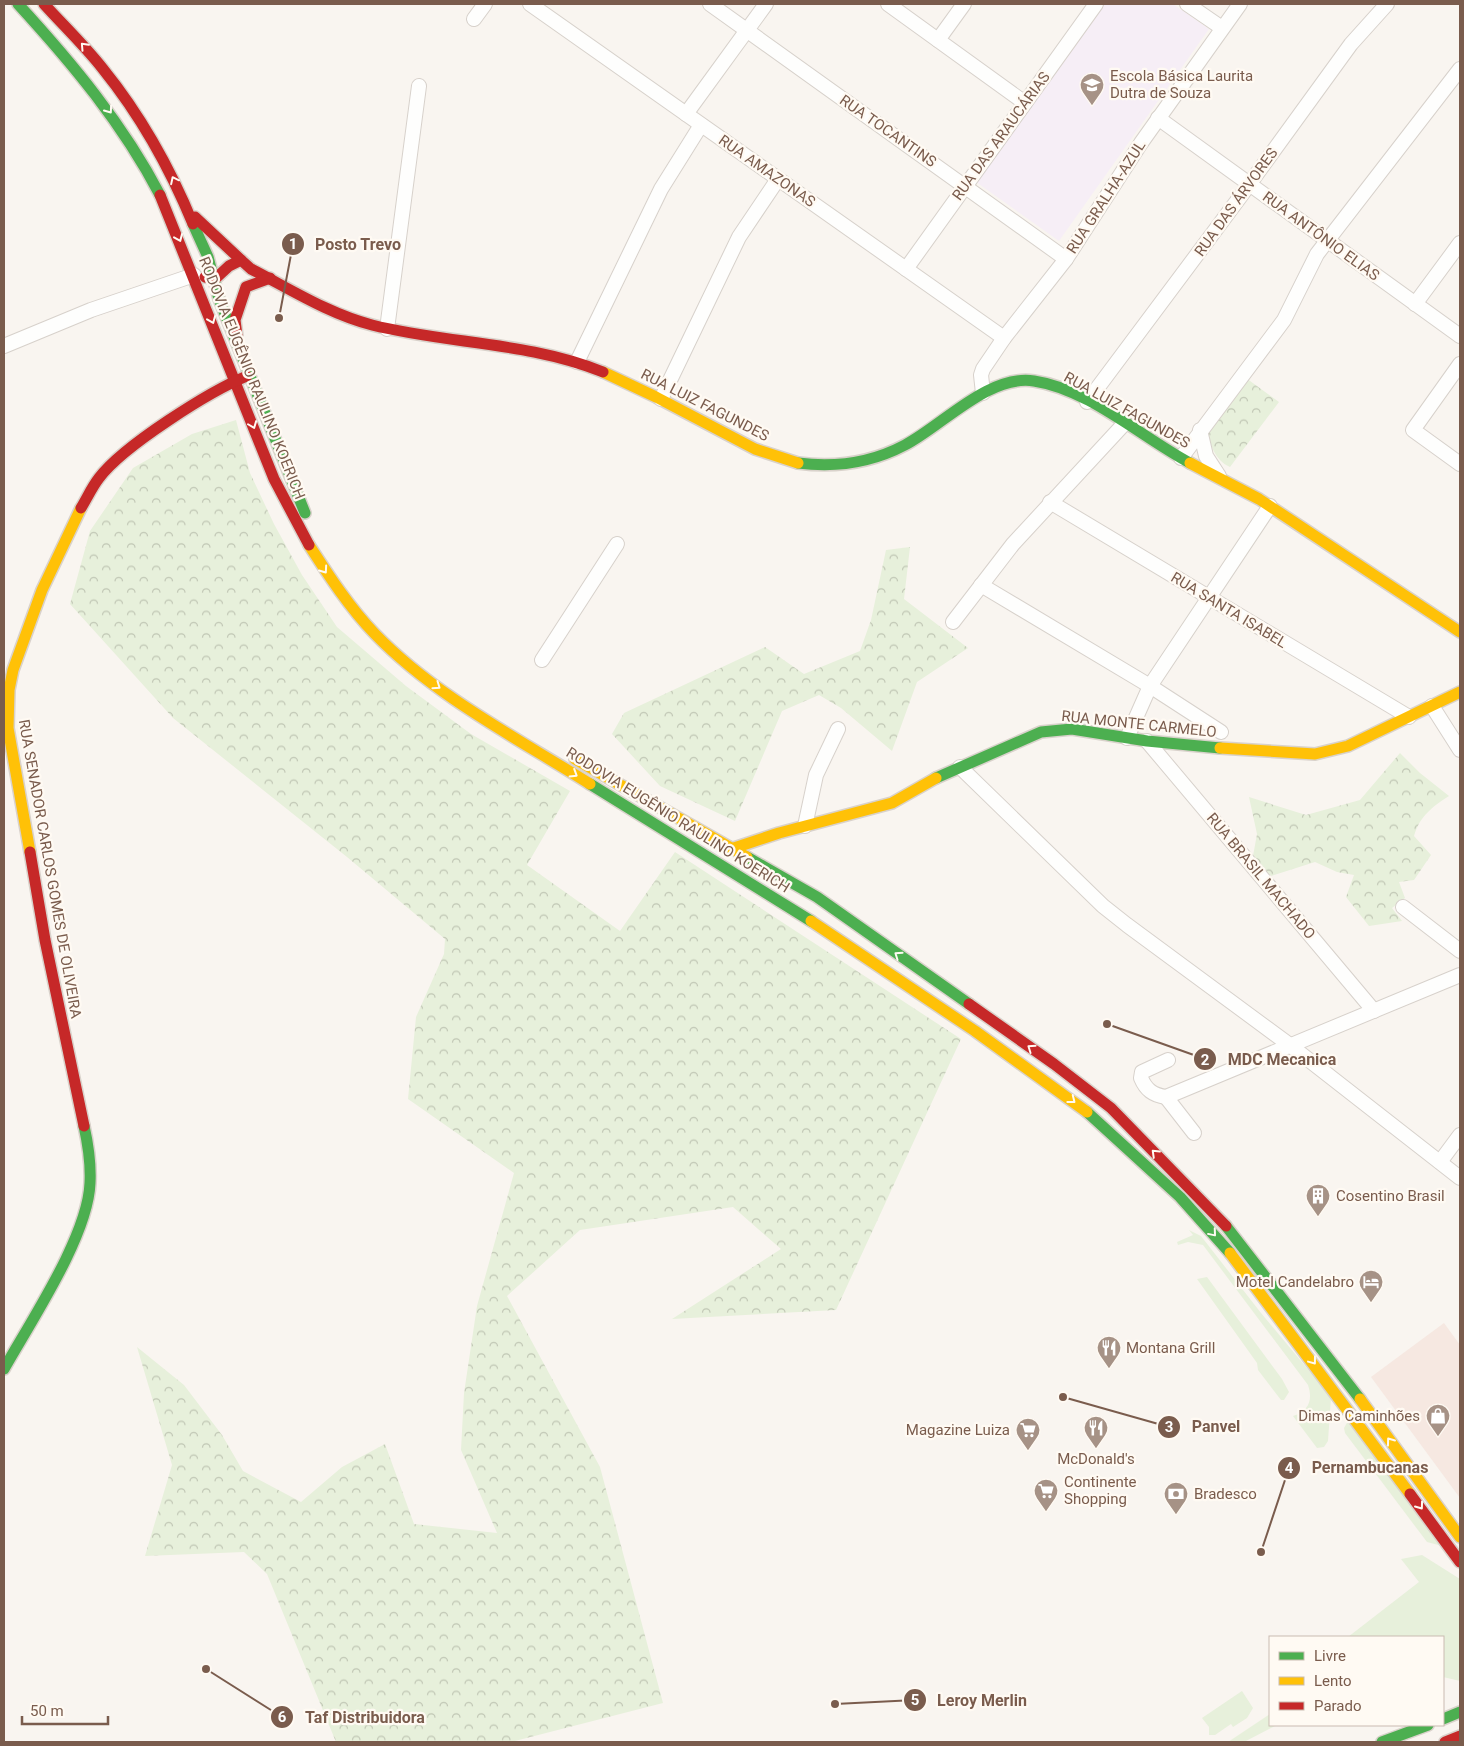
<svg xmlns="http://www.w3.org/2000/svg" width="1464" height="1746" font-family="Roboto,sans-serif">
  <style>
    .commercial { fill: #f6e8e1 }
    .education { fill: #f6eef6 }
    .grass { fill: #e7f0db }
    .forest { fill: url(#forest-crowns) }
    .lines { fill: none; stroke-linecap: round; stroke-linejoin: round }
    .street-casing { stroke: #d7d1cb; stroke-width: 16 }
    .fast-casing { stroke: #d9d2cb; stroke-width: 14 }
    .slow-casing { stroke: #d9d2cb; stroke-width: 14 }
    .jam-casing { stroke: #d9d2cb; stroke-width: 14 }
    .street { stroke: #fefefd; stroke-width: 14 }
    .fast { stroke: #4caf50; stroke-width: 11 }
    .slow { stroke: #ffc107; stroke-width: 11 }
    .jam { stroke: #c62828; stroke-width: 11 }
    .oneway { stroke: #fffaf3 }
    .labels { text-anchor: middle; stroke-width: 4.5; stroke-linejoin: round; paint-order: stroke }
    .poi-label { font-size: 15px; fill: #7a5c4d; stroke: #fffaf3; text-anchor: start }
    .street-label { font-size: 15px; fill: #7a5c4d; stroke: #fffaf3 }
    .leader { fill: none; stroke: #7a5c4d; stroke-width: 2 }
    .callout-dot { fill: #7a5c4d; stroke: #fffaf3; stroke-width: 2 }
    .mark-label { font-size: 15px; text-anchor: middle; font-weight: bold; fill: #fff }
    .callout-label { font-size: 16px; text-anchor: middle; font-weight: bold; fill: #7a5c4d; stroke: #fffaf3; stroke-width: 4.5; stroke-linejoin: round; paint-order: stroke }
  </style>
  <defs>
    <pattern id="forest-crowns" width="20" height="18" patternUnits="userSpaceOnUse" patternTransform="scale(1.25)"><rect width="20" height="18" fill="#e7f0db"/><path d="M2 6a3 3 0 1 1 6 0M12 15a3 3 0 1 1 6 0" fill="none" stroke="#c0c6b4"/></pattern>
  </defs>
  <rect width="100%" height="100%" fill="#f9f5f0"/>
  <polygon class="commercial" points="1444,1323 1460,1345 1460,1498 1371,1377"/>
  <polygon class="education" points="1101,4 1173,4 1209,29 1059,241 976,182"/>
  <g class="grass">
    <path d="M1189 1230 1201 1236 1261 1313 1331 1397 1328 1441 1324 1447 1317 1448 1293 1416C1309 1411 1313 1400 1308 1385L1203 1245 1188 1242 1178 1245 1177 1242 1193 1235Z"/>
    <polygon points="1207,1277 1282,1379 1289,1392 1284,1400 1281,1400 1258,1370 1257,1363 1197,1279"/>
    <polygon points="1348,1421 1442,1546 1427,1542 1345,1433 1344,1428"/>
    <polygon points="1422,1555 1460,1579 1460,1681 1443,1677 1443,1637 1348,1637 1419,1582 1401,1559"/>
    <polygon points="1242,1691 1253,1708 1247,1718 1233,1727 1231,1724 1215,1735 1209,1735 1209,1727 1202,1718"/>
    <polygon points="1270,1714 1270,1725 1277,1725 1244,1742 1228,1742"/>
  </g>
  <g class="forest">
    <path d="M1246 378 1279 402 1230 467C1214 460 1210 443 1206 427Z"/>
    <polygon points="236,420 250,473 274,524 302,575 337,627 406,686 471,734 570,791 527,865 620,931 675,852 961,1039 836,1310 672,1319 781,1249 733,1207 580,1230 507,1296 600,1467 663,1703 511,1742 336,1742 267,1574 244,1552 145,1556 172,1465 137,1347 184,1385 222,1435 243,1471 301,1502 342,1467 385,1444 414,1524 497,1533 461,1450 464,1393 477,1306 514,1173 408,1099 416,1017 444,954 445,939 347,857 173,718 70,604 90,531 133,468 192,434"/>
    <polygon points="910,547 904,599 968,648 917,682 892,751 841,708 819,695 782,711 735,821 660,786 612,734 624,713 765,647 804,674 860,651 871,620 886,550"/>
    <path d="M1400 753 1420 773 1449 796C1432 807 1420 816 1414 836L1431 855 1414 880 1399 882 1405 898 1392 908 1402 921 1369 926 1346 897 1354 875 1337 872 1315 862 1271 876 1253 856 1257 834 1249 797 1306 815 1360 800Z"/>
  </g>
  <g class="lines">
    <defs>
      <g id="street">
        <polyline points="530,4 1004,338"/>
        <polyline points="710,4 1066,259"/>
        <polyline points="888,4 1025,103"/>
        <polyline points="1187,4 1222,28"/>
        <polyline points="474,19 485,4"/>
        <polyline points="938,40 964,4"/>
        <polyline points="686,114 766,4"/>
        <polyline points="1158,118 1460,336"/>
        <polyline points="906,269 1096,4"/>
        <polyline points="1415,304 1460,243"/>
        <polyline points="387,329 419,86"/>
        <polyline points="4,346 91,310 194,275"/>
        <polyline points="577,362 661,189 701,125"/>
        <polyline points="1460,364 1413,430 1460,464"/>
        <polyline points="983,393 981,375 983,369 1004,338 1066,259 1141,143 1240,4"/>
        <polyline points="661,399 739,237 778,179"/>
        <polyline points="1087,402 1240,197 1351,44 1387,4"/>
        <polyline points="1200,430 1206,456 1219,476"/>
        <polyline points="1181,458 1284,320 1317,254 1460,69"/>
        <polyline points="1050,502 1409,717"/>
        <polyline points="981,585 1150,686 1221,732"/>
        <polyline points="953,622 1013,544 1124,424"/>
        <polyline points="542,660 617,544"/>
        <polyline points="1432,706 1460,750"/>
        <polyline points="1127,738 1150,686 1270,506"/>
        <polyline points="1147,741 1374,1011"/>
        <polyline points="960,767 1103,906 1127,925 1291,1046 1460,1178"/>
        <polyline points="805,826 816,775 838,729"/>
        <polyline points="1403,907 1460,951"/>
        <path d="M1168 1060 1142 1072 1141 1078C1146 1090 1153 1095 1166 1097L1460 975"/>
        <polyline points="1166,1097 1194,1133"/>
        <polyline points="1440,1162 1460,1135"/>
      </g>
      <g id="fast">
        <path d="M18 4C72 63 123 124 160 195"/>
        <polyline points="193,224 208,257 219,299 305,513"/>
        <path d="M798 463C836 468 871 463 905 445 943 425 989 374 1034 381 1089 389 1141 437 1190 463"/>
        <polyline points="936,778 1041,732 1072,729 1147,741 1220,748"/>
        <polyline points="590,784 811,921"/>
        <polyline points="747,857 817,897 969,1004"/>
        <polyline points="1087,1112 1180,1197 1230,1253"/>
        <polyline points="1226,1226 1360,1399"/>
        <path d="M4 1369C31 1321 88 1236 90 1183 91 1164 88 1144 84 1126"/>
        <polyline points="1443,1719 1460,1712"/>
        <polyline points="1382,1742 1428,1725"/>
      </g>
      <g id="slow">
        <polyline points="603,372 656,397 755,449 798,463"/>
        <polyline points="1190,463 1259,499 1460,632"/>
        <path d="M309 545C329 576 349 607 375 634 435 696 517 738 590 784"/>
        <polyline points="1220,748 1315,754 1348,746 1460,692"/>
        <polyline points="575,759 747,857"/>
        <polyline points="734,848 779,833 892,803 936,778"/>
        <polyline points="30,852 8,728 9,690 13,670 42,590 81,508"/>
        <polyline points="811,921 975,1031 1087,1112"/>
        <polyline points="1230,1253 1410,1494"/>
        <polyline points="1360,1399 1460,1537"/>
      </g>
      <g id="jam">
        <path d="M44 4C64 26 85 46 103 69 141 116 170 168 193 224"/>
        <polyline points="160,195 274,479 309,545"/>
        <polyline points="195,217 241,260"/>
        <path d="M205 277 215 279 229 266 241 260 251 269C290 289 329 314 372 325 448 344 529 342 603 372"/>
        <polyline points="237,336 235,320 246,287 270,278"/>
        <path d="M81 508C87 498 92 487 99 478 123 446 210 391 247 376"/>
        <polyline points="30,852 45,940 84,1126"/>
        <polyline points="969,1004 1054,1064 1111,1108 1226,1226"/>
        <polyline points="1410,1494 1460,1562"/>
        <polyline points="1445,1742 1460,1736"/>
      </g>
    </defs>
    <use href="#street" class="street-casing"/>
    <use href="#fast" class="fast-casing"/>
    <use href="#slow" class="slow-casing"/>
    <use href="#jam" class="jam-casing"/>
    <use href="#street" class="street"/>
    <use href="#fast" class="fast"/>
    <use href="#slow" class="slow"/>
    <use href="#jam" class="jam"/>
  </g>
  <defs><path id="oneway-chevron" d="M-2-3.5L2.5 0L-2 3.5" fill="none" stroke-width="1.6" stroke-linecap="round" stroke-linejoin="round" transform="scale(1.25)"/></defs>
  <g class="oneway">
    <use href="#oneway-chevron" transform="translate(84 46) rotate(-133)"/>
    <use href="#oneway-chevron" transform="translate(109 110) rotate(55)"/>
    <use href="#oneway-chevron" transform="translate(174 180) rotate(-116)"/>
    <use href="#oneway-chevron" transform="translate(179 238) rotate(67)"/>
    <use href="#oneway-chevron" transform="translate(212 320) rotate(68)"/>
    <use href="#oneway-chevron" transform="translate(253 425) rotate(69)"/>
    <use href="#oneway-chevron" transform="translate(324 570) rotate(55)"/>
    <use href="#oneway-chevron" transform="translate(437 686) rotate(35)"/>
    <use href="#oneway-chevron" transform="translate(574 774) rotate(32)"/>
    <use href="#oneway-chevron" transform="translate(898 955) rotate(-145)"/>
    <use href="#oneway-chevron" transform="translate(1031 1048) rotate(-145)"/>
    <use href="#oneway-chevron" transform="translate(1072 1100) rotate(38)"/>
    <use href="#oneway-chevron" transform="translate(1155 1153) rotate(-136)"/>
    <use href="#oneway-chevron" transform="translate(1213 1233) rotate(50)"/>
    <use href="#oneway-chevron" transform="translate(1313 1361) rotate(53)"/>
    <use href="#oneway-chevron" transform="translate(1390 1441) rotate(-126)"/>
    <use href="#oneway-chevron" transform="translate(1420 1506) rotate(54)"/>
  </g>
  <defs>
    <symbol id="school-pin" viewBox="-11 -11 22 30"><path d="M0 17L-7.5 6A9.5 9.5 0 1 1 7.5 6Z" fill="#a69286" stroke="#fffaf3"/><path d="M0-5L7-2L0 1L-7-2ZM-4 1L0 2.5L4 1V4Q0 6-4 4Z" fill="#fff"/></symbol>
    <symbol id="building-pin" viewBox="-11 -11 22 30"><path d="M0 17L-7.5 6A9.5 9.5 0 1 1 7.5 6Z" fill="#a69286" stroke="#fffaf3"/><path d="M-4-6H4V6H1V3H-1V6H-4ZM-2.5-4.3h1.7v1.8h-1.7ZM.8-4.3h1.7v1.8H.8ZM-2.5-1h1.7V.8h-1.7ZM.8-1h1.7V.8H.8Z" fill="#fff"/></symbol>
    <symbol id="hotel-pin" viewBox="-11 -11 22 30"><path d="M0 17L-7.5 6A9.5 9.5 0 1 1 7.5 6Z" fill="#a69286" stroke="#fffaf3"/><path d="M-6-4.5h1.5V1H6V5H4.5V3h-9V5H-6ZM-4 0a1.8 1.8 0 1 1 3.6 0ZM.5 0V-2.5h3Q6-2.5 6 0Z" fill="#fff"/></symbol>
    <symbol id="restaurant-pin" viewBox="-11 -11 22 30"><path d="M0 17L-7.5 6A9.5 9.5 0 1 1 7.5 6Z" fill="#a69286" stroke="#fffaf3"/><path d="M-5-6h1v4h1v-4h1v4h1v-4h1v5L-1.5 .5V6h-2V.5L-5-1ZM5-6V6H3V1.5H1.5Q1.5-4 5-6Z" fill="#fff"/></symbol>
    <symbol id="shop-pin" viewBox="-11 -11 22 30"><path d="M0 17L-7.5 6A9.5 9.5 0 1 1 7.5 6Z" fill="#a69286" stroke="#fffaf3"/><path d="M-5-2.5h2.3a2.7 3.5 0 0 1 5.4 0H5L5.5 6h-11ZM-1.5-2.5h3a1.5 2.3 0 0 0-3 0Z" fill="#fff"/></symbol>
    <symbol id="supermarket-pin" viewBox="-11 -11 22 30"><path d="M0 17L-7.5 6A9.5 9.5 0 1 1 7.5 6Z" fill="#a69286" stroke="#fffaf3"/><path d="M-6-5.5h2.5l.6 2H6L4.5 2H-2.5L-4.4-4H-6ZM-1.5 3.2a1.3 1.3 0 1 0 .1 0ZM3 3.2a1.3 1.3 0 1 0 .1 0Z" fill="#fff"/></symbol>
    <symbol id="bank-pin" viewBox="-11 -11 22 30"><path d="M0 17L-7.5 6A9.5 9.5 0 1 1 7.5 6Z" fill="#a69286" stroke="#fffaf3"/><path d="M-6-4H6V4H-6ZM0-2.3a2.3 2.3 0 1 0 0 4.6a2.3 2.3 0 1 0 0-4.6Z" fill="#fff"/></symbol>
  </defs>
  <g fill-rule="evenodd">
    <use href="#school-pin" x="1078" y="71" width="28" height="38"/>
    <use href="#building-pin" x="1304" y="1182" width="28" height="38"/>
    <use href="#hotel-pin" x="1357" y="1268" width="28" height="38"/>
    <use href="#restaurant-pin" x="1095" y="1334" width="28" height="38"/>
    <use href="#shop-pin" x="1424" y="1402" width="28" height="38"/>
    <use href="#restaurant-pin" x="1082" y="1414" width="28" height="38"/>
    <use href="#supermarket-pin" x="1014" y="1416" width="28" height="38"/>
    <use href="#supermarket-pin" x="1032" y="1477" width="28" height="38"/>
    <use href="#bank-pin" x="1162" y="1480" width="28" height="38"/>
  </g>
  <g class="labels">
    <g class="poi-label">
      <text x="1110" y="81">Escola Básica Laurita<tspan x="1110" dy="17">Dutra de Souza</tspan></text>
      <text x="1336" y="1201">Cosentino Brasil</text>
      <text x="1354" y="1287" text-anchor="end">Motel Candelabro</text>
      <text x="1126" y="1353">Montana Grill</text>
      <text x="1420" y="1421" text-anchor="end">Dimas Caminhões</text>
      <text x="1010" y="1435" text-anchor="end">Magazine Luiza</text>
      <text x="1096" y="1464" text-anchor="middle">McDonald's</text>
      <text x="1064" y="1487">Continente<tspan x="1064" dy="17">Shopping</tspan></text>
      <text x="1194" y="1499">Bradesco</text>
    </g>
    <g class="street-label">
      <text transform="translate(888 131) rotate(35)" y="5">RUA TOCANTINS</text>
      <text transform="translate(1001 136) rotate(-54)" y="5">RUA DAS ARAUCÁRIAS</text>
      <text transform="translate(767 171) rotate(35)" y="5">RUA AMAZONAS</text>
      <text transform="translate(1106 197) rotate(-57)" y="5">RUA GRALHA-AZUL</text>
      <text transform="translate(1236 202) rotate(-54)" y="5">RUA DAS ÁRVORES</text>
      <text transform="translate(1321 236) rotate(36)" y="5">RUA ANTÔNIO ELIAS</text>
      <text transform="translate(252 378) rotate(68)" y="5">RODOVIA EUGÊNIO RAULINO KOERICH</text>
      <text transform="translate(705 405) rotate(27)" y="5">RUA LUIZ FAGUNDES</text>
      <text transform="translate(1127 410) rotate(29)" y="5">RUA LUIZ FAGUNDES</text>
      <text transform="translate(1229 610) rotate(31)" y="5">RUA SANTA ISABEL</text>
      <text transform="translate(1139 724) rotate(6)" y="5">RUA MONTE CARMELO</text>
      <text transform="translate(678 820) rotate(32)" y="5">RODOVIA EUGÊNIO RAULINO KOERICH</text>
      <text transform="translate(50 869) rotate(80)" y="5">RUA SENADOR CARLOS GOMES DE OLIVEIRA</text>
      <text transform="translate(1261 876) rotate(50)" y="5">RUA BRASIL MACHADO</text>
    </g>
  </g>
  <path class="leader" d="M279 318L293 244M1107 1024L1205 1059M1063 1397L1169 1427M1261 1552L1289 1468M835 1704L915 1700M206 1669L282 1717"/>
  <g class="callout-dot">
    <circle cx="279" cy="318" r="5"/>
    <circle cx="1107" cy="1024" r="5"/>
    <circle cx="1063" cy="1397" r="5"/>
    <circle cx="1261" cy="1552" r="5"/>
    <circle cx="835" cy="1704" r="5"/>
    <circle cx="206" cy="1669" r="5"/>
    <circle cx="293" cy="244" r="12"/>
    <circle cx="1205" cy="1059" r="12"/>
    <circle cx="1169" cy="1427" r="12"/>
    <circle cx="1289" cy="1468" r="12"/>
    <circle cx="915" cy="1700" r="12"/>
    <circle cx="282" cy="1717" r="12"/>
  </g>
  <g class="mark-label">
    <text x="293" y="249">1</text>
    <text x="1205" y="1065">2</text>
    <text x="1169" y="1432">3</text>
    <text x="1289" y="1473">4</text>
    <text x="915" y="1705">5</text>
    <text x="282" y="1722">6</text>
  </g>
  <g class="callout-label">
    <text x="358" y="250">Posto Trevo</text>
    <text x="1282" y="1065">MDC Mecanica</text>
    <text x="1216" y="1432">Panvel</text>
    <text x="1370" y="1473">Pernambucanas</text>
    <text x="982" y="1706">Leroy Merlin</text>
    <text x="365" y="1723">Taf Distribuidora</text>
  </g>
  <rect width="1464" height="1746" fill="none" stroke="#7a5c4d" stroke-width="10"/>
  <rect x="1269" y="1636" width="175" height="90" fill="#fffaf3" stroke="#cabbb1"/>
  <rect x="1279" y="1652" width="25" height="8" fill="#4caf50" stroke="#cabbb1"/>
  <text x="1314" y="1661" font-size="15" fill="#7a5c4d">Livre</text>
  <rect x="1279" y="1677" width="25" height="8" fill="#ffc107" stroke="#cabbb1"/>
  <text x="1314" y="1686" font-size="15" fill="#7a5c4d">Lento</text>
  <rect x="1279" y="1702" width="25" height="8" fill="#c62828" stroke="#cabbb1"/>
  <text x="1314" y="1711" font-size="15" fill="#7a5c4d">Parado</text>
  <path d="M22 1716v8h86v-8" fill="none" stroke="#7a5c4d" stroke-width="2.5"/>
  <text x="30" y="1716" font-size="15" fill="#7a5c4d" stroke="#fffaf3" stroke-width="4" paint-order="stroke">50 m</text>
</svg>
